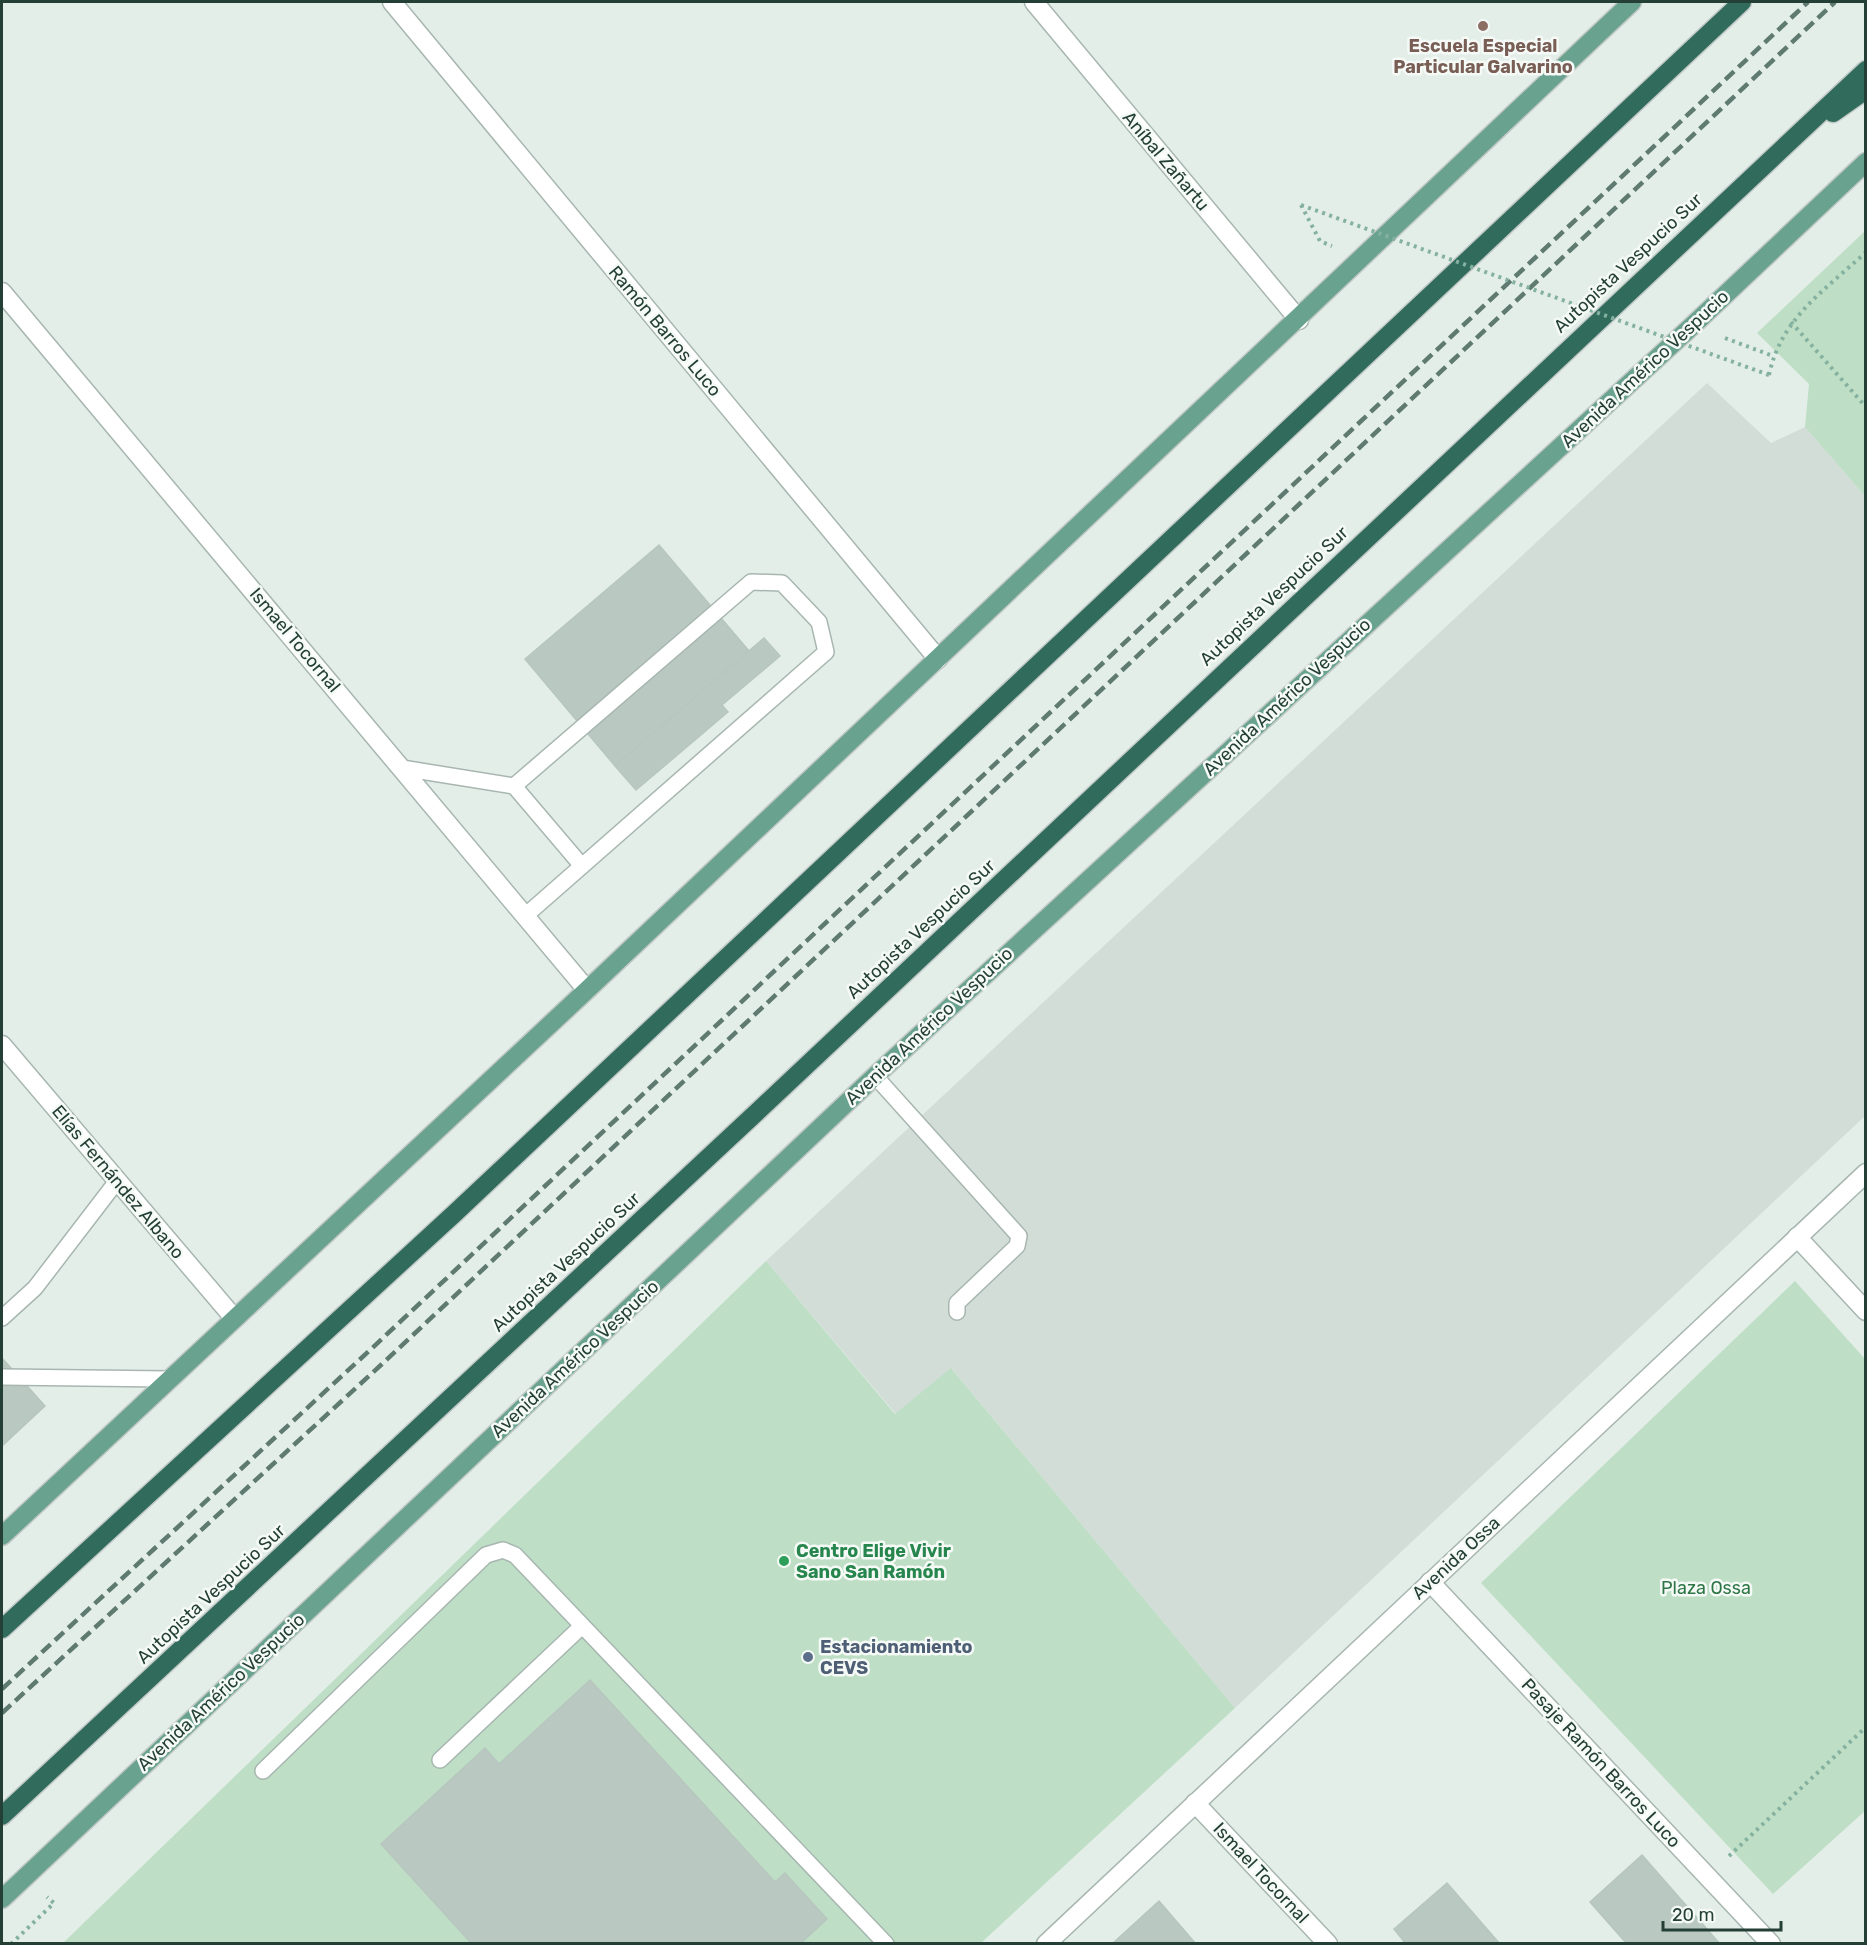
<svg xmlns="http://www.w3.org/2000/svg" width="1867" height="1945" font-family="Rubik,sans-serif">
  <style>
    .built { fill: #d2ddd8 }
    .green { fill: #bedec5 }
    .building { fill: #bac8c2; stroke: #b7c7bf; stroke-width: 1.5 }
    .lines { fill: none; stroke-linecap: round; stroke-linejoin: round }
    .service-casing { stroke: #a7b6b0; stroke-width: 18 }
    .minor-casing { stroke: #a7b6b0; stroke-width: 21 }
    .tertiary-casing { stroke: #a7b6b0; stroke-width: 21 }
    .primary-casing { stroke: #c2c9c7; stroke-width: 21 }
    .motorway-casing { stroke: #c2c9c7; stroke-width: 21 }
    .path { stroke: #85b1a0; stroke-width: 4; stroke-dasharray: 3 4.5; stroke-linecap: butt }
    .service { stroke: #fff; stroke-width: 15 }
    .minor { stroke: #fff; stroke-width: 18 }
    .tertiary { stroke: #fff; stroke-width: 18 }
    .primary { stroke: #6aa290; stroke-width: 18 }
    .motorway { stroke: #306b5b; stroke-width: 18 }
    .rail { stroke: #5e7a71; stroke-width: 4.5; stroke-dasharray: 12 6; stroke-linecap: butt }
    .path-bridge { stroke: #85b1a0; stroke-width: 4; stroke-dasharray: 3 4.5; stroke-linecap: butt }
    .education-dot { fill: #8d6e63; stroke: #f5faf7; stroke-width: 2 }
    .leisure-dot { fill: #2e9e5b; stroke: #f5faf7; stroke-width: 2 }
    .service-dot { fill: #5c6f8a; stroke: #f5faf7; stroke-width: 2 }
    .labels { text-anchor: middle; stroke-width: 5; stroke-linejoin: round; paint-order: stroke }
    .education-label { font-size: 18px; font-weight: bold; fill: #785e54; stroke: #f5faf7 }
    .street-label { font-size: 18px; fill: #243f36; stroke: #f5faf7 }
    .leisure-label { font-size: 18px; font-weight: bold; fill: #27864d; stroke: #f5faf7; text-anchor: start }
    .park-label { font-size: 18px; fill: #2e7646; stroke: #f5faf7 }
    .service-label { font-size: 18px; font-weight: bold; fill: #4e5e75; stroke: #f5faf7; text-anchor: start }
  </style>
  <rect width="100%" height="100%" fill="#e4eee9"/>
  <polygon class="built" points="1707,383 1771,443 1805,427 1865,496 1865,1116 1235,1708 952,1369 896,1414 766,1261"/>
  <g class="green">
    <polygon points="1865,231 1865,496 1805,427 1809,384 1757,333"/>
    <polygon points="766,1261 895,1414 951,1368 1235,1708 981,1943 62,1944"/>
    <polygon points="1795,1281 1865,1359 1866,1810 1773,1894 1481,1583"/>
  </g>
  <g class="building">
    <polygon points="659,545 749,651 615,766 525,659"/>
    <polygon points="764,638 780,656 722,705 728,712 636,790 615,766"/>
    <polygon points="2,1358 45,1406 2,1446"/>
    <polygon points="590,1680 775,1882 785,1873 827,1919 800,1944 472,1944 381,1844 485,1748 499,1764"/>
    <polygon points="1642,1855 1720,1944 1627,1944 1590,1902"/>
    <polygon points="1447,1883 1500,1944 1406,1944 1394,1929"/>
    <polygon points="1159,1901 1196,1944 1112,1944"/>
  </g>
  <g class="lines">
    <defs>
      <g id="service">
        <polyline points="402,768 514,786 582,866"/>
        <polyline points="514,786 751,582 782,583 819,622 826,652 525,916"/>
        <polyline points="875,1076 1019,1236 1017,1246 957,1303 957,1312"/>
        <polyline points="2,1318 35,1288 117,1181"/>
        <polyline points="2,1377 168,1379"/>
        <polyline points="440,1760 582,1626"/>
        <polyline points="263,1771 486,1555 503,1550 515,1555 886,1944"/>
      </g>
      <g id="minor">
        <polyline points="392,2 938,659"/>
        <polyline points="1034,2 1299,320"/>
        <polyline points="2,292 587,990"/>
        <polyline points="2,1045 234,1318"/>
        <polyline points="1797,1237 1866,1311"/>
        <polyline points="1430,1582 1771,1944"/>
        <polyline points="1195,1803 1328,1944"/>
      </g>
      <polyline id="tertiary" points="1046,1944 1866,1173"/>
      <g id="primary">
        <polyline points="2,1536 587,990 1632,2"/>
        <polyline points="2,1899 875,1076 1692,326 1866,162"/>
      </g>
      <g id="motorway">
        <polyline points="1833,113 1866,90"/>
        <polyline points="2,1629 455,1213 1742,2"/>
        <polyline points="2,1816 758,1111 1866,70"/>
      </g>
    </defs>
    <use href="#service" class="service-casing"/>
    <use href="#minor" class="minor-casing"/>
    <use href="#tertiary" class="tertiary-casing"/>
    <use href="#primary" class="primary-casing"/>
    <use href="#motorway" class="motorway-casing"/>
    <g class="path">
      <polyline points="1301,205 1320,241 1332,246"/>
      <polyline points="1791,322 1866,407"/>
      <polyline points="1725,338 1773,356"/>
      <path d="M1769 375C1781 318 1824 291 1866 252"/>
      <polyline points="1729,1856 1866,1727"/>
      <polyline points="11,1944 54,1903 47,1897"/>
    </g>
    <use href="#service" class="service"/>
    <use href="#minor" class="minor"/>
    <use href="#tertiary" class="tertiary"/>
    <use href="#primary" class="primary"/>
    <use href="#motorway" class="motorway"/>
    <g class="rail">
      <polyline points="2,1689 369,1351 1808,2"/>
      <polyline points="2,1713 382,1364 1835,2"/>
    </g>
    <polyline class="path-bridge" points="1301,205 1769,375"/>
  </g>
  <circle class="education-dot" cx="1483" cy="26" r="6"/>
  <circle class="leisure-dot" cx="784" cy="1561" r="6"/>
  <circle class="service-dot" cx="808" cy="1657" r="6"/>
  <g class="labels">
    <g class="education-label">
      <text x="1483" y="52">Escuela Especial<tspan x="1483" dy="21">Particular Galvarino</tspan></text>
    </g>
    <g class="street-label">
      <text transform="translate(1166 161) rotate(50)" y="6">Aníbal Zañartu</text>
      <text transform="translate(1628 263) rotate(-43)" y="6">Autopista Vespucio Sur</text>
      <text transform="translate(665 331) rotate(50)" y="6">Ramón Barros Luco</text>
      <text transform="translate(1645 369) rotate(-43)" y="6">Avenida Américo Vespucio</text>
      <text transform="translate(1274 596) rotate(-43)" y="6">Autopista Vespucio Sur</text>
      <text transform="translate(295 640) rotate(50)" y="6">Ismael Tocornal</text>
      <text transform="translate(1287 697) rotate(-43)" y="6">Avenida Américo Vespucio</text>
      <text transform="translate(921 929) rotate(-43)" y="6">Autopista Vespucio Sur</text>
      <text transform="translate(929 1026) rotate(-43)" y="6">Avenida Américo Vespucio</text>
      <text transform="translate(118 1182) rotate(50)" y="6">Elías Fernández Albano</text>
      <text transform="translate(566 1262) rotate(-43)" y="6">Autopista Vespucio Sur</text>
      <text transform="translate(575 1359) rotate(-43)" y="6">Avenida Américo Vespucio</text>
      <text transform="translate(1456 1558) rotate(-43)" y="6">Avenida Ossa</text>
      <text transform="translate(211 1594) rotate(-43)" y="6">Autopista Vespucio Sur</text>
      <text transform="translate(221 1692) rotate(-43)" y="6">Avenida Américo Vespucio</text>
      <text transform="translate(1601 1763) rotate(47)" y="6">Pasaje Ramón Barros Luco</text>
      <text transform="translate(1261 1873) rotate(47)" y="6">Ismael Tocornal</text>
    </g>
    <g class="leisure-label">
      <text x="796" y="1557">Centro Elige Vivir<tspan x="796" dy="21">Sano San Ramón</tspan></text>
    </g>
    <g class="park-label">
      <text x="1706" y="1594">Plaza Ossa</text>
    </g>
    <g class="service-label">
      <text x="820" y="1653">Estacionamiento<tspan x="820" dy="21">CEVS</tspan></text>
    </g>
  </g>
  <rect width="1867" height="1945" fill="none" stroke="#243f36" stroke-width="6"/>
  <path d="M1663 1921v9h118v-9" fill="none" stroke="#243f36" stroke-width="3"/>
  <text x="1672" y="1921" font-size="18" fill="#243f36" stroke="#f5faf7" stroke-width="4.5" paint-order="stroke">20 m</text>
</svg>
